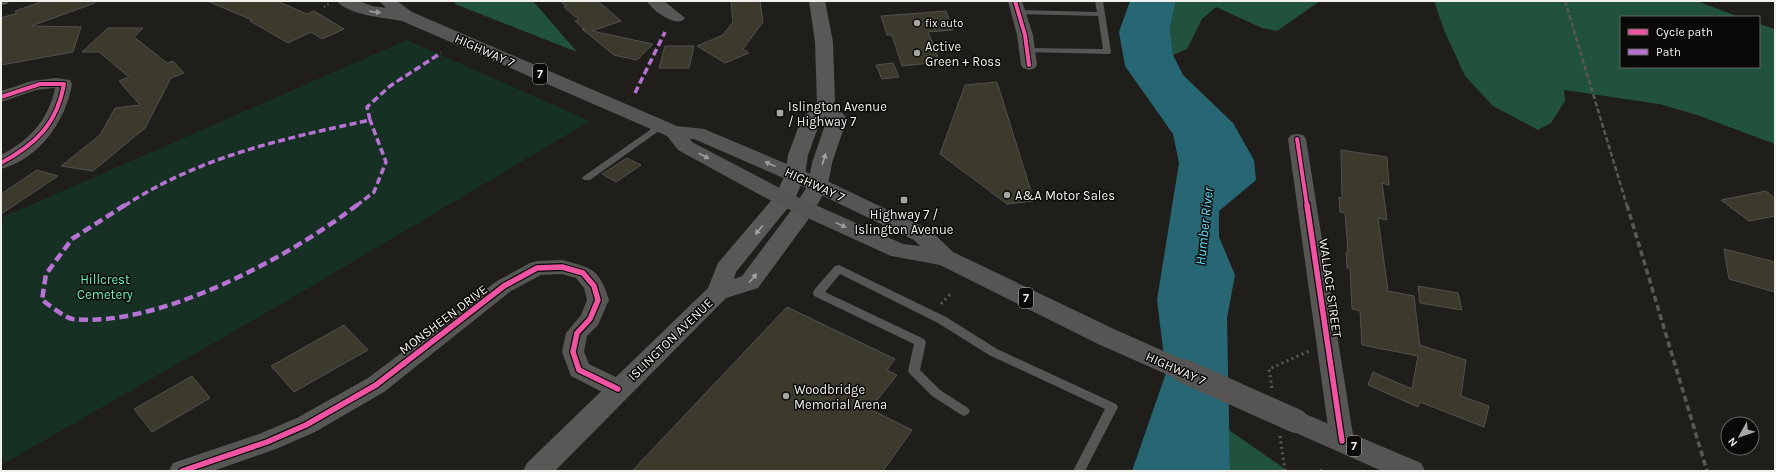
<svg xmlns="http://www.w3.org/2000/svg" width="1776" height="472" font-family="Karla,sans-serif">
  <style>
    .green { fill: #163024 }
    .forest { fill: #21523d }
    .water { fill: #276673 }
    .building { fill: #3c392d; stroke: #52514e }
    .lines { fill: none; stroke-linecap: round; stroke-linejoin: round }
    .path-far1 { stroke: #5a5a56; stroke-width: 2; stroke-dasharray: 1.5 2.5; stroke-linecap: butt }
    .path { stroke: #5a5a56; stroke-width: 3; stroke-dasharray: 2 3.5; stroke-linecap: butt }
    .service { fill: #565654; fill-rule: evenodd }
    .minor { fill: #565654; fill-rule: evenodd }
    .secondary { fill: #585856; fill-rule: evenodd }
    .primary { fill: #575554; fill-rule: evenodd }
    .rail-far1 { stroke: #585856; stroke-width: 2.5; stroke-dasharray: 5 2.5; stroke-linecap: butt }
    .rail { stroke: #585856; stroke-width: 3.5; stroke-dasharray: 6 3.5; stroke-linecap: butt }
    .primary-bridge { stroke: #575554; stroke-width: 24 }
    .quiet-far1 { stroke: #b673d3; stroke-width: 3.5; stroke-dasharray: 7 3.5; stroke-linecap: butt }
    .quiet { stroke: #b673d3; stroke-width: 4.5; stroke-dasharray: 9 4.5; stroke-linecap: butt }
    .cycleway-far1-casing { stroke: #0a0907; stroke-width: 6 }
    .cycleway-casing { stroke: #0a0907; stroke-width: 8 }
    .cycleway-far1 { stroke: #f153a3; stroke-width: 4 }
    .cycleway { stroke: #f153a3; stroke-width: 5.5 }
    .oneway { fill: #9c9b98 }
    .oneway2 { fill: #a4a4a0 }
    .poi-dot { fill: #a8a6a2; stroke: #0a0907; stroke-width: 1.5 }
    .labels { text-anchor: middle; stroke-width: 3; stroke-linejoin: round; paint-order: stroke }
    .far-poi-label { font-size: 11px; fill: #f1f0eb; stroke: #0a0907; text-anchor: start }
    .shield { fill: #0a0907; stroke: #acaba7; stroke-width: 1 }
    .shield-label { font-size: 12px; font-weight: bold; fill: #f1f0eb }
    .poi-label { font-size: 13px; fill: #f1f0eb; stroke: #0a0907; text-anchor: start }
    .street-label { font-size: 13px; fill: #f1f0eb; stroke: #0a0907 }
    .park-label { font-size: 13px; fill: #66f6bc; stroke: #0a0907 }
    .water-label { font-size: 14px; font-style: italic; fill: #60e1fd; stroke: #0a0907 }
  </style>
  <rect width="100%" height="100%" fill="#201e1a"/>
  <polygon class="green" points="407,40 590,121 290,299 5,463 1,458 1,218"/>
  <g class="forest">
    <polygon points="455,1 533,1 577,52 455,4"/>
    <polygon points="1176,1 1320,1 1277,31 1262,28 1216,7 1202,19 1187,49 1173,55 1170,28"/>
    <polygon points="1434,1 1697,1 1739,17 1621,17 1621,67 1759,67 1759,24 1775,29 1775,144 1697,115 1659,104 1564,90 1565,101 1551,123 1538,130 1493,106 1465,76 1444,30"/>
    <polygon points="1229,430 1285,469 1286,471 1230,471"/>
  </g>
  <polygon class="water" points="1130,1 1176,1 1170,28 1173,55 1183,75 1233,123 1254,160 1256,180 1219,211 1219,237 1235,275 1227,318 1230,471 1132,471 1166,373 1157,300 1179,163 1173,134 1125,66 1119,32"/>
  <g class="building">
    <polygon points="44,1 95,1 95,3 31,26 81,27 73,52 1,65 1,18 17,13 15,11"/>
    <polygon points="207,1 277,1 307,14 314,11 344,29 322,39 311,32 288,43 250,21 252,20"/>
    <polygon points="560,1 598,1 621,21 592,31 653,44 637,60 614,55 582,29 585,30 575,21 579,20 564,7 566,6"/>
    <polygon points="731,1 760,1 763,22 743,49 749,53 725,63 697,46 723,35 733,22"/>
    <polygon points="946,11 953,30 928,32 940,62 902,66 892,35 887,35 881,16"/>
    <polygon points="108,28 143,28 134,37 167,63 173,61 184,73 171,78 145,128 93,171 61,166 100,135 115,108 140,105 119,81 129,77 99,52 82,52"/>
    <polygon points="665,46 694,46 689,68 659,68"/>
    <polygon points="893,63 899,77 882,79 876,65"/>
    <polygon points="997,82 1034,201 1007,204 940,154 965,85"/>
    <polygon points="1341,150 1387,157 1389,185 1382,183 1387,220 1378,218 1388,291 1414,296 1420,347 1420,345 1466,360 1461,396 1489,406 1484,427 1420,402 1418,407 1368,385 1373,372 1412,389 1418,356 1362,345 1360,311 1352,309 1350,268 1347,268 1346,252 1348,252 1345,213 1340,212 1339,197 1342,198"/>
    <polygon points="627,158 641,165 616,182 602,174"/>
    <polygon points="37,170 58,176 1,214 1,194"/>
    <polygon points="1766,191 1775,198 1775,216 1749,221 1721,200"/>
    <polygon points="1724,249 1775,262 1775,292 1729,279"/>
    <polygon points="1418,286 1458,293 1462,310 1420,303"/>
    <polygon points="787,307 895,359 887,370 897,375 870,409 912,430 883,471 632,471"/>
    <polygon points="344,325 368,350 294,392 271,366"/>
    <polygon points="192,376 210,398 152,432 134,409"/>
  </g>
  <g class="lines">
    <polyline class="path-far1" points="324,7 329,4"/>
    <g class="path">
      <polyline points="941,304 951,293"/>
      <polyline points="1272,388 1269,369 1309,351"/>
      <polyline points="1280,436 1285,471"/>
      <polyline points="1321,471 1323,469"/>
    </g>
    <g class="service">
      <polygon points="1095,1 1103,1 1111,52 1110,54 1024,52 1024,48 1027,48 1103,49 1098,16 1018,14 1014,12 1018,10 1097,12"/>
      <polygon points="660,123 663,124 664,126 663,128 590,180 584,180 582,178 584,176"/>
      <polygon points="839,265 946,317 997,349 1116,404 1118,407 1085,471 1073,471 1105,409 989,355 938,323 840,274 825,292 924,339 926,342 920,370 940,390 968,408 970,411 968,414 964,416 960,414 932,396 910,374 908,371 914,344 814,296 813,293 814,290 835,266"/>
    </g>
    <g class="minor">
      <polygon points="1,1 9,1 7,4 2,5"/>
      <path d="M647 1H664L685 18 682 21C671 24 653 11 647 1Z"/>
      <polygon points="1008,1 1022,1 1033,35 1037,65 1035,68 1029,70 1023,68 1021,65 1017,35"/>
      <path d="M56 78 70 80 72 84C66 121 39 159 1 169V155C29 141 49 119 55 88L36 90 1 102V91L32 81Z"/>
      <polygon points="1297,134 1303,135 1306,139 1354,441 1351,448 1342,451 1333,448 1330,441 1288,139 1291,135"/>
      <path d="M562 260C592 268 599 268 609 300L598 325 587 336 584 352 589 364 626 382 630 389 626 396 618 398 610 396 571 376 562 352 566 333 581 315 587 300 584 288 576 278 562 274 541 275 511 291 384 392 315 432 276 449 213 471H169L173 463 259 434 297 418 368 378 497 281 530 263 537 261Z"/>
    </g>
    <path class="secondary" d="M809 1H825L833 42 835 104 847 119 832 163 828 185 813 213 758 288 726 298 555 471H523L527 463 708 288 718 263 775 196 785 175 788 155 801 120 817 103 815 42ZM825 116 827 119 812 163 808 185 796 204 742 276 734 279 736 272 795 199 805 175 808 155 820 122Z"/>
    <g class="primary">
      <path d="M337 1H359L372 6 386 8 379 1H397L412 12 677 126 704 129 825 180 930 230 953 252 1116 330 1193 364 1197 371 1193 378 1184 381 1175 378 1098 344 940 265 891 256 777 204 678 150 667 136 402 21C386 18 347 15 337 1ZM690 139H694L811 190 914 240 920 246 903 244 791 194 692 142Z"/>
      <polygon points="1296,410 1421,463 1425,471 1382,471 1287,429 1283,421 1287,413"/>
    </g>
    <polyline class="rail-far1" points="1565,1 1627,206"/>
    <polyline class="rail" points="1627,205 1707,471"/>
    <polyline class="primary-bridge" points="1184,371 1296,421"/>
    <g class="quiet-far1">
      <polyline points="635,93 665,32"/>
      <polyline points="370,120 367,107 390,86 441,53"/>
      <path d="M124 206C201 156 282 139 370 120"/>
      <polyline points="356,206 374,192 386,162 370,120"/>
    </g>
    <path class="quiet" d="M125 205 72 239 46 274 42 300C49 305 65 318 73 319 159 328 291 256 357 205"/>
    <defs>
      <g id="cycleway-far1">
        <polyline points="1015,1 1025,35 1029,65"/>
        <path d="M1 97 40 84H64C57 124 36 144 1 163"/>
        <polyline points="1297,139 1307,206"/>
      </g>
      <g id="cycleway">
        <polyline points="1307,205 1342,441"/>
        <polyline points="182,471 267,442 306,425 376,385 504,286 537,268 562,267 583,273 594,286 598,300 590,319 577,333 573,352 579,370 618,389"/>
      </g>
    </defs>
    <use href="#cycleway-far1" class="cycleway-far1-casing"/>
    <use href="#cycleway" class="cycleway-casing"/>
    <use href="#cycleway-far1" class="cycleway-far1"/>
    <use href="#cycleway" class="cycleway"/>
  </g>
  <defs><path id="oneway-solid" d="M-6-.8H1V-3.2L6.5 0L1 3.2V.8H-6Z"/></defs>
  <g class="oneway">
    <use href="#oneway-solid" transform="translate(375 12) rotate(7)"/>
    <use href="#oneway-solid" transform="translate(704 156) rotate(27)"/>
    <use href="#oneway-solid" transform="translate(770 164) rotate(-156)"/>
    <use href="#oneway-solid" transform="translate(841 225) rotate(25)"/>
  </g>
  <g class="oneway2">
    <use href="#oneway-solid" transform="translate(824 159) rotate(-73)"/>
    <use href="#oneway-solid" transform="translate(759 230) rotate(130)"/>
    <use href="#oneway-solid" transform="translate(753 278) rotate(-50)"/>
  </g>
  <g class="poi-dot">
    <circle cx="917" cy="23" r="4"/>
    <circle cx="917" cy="53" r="4"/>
    <rect x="776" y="109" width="8" height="8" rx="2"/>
    <circle cx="1007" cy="195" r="4"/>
    <rect x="900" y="196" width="8" height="8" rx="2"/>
    <circle cx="786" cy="396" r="4"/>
  </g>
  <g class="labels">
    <g class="far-poi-label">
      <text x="925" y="27">fix auto</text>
    </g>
    <g class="shield">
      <rect x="533" y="64" width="14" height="20" rx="3"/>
      <rect x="1019" y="288" width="14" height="20" rx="3"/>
      <rect x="1347" y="436" width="14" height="20" rx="3"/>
    </g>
    <g class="shield-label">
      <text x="540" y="78">7</text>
      <text x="1026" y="302">7</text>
      <text x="1354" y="450">7</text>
    </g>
    <g class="poi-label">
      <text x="925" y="51">Active<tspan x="925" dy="15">Green + Ross</tspan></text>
      <text x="788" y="111">Islington Avenue<tspan x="788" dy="15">/ Highway 7</tspan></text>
      <text x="1015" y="200">A&amp;A Motor Sales</text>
      <text x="904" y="219" text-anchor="middle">Highway 7 /<tspan x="904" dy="15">Islington Avenue</tspan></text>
      <text x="794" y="394">Woodbridge<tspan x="794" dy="15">Memorial Arena</tspan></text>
    </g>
    <g class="street-label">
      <text transform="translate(485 50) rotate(24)" y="5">HIGHWAY 7</text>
      <text transform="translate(815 184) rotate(25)" y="5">HIGHWAY 7</text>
      <text transform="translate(1331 288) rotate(82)" y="5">WALLACE STREET</text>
      <text transform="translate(443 319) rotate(-37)" y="5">MONSHEEN DRIVE</text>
      <text transform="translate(670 339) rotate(-44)" y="5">ISLINGTON AVENUE</text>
      <text transform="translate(1176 368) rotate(24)" y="5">HIGHWAY 7</text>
    </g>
    <g class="park-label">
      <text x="105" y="284">Hillcrest<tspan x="105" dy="15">Cemetery</tspan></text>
    </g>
    <g class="water-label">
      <text transform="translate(1204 226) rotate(-84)" y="5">Humber River</text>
    </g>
  </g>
  <rect width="1776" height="472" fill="none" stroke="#f1f0eb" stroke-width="4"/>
  <rect x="1620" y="16" width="140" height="52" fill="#0a0907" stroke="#666562"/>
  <rect x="1628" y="29" width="20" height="6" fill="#f153a3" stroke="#666562"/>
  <text x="1656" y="36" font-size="12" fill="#f1f0eb">Cycle path</text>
  <rect x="1628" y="49" width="20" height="6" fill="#b673d3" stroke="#666562"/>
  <text x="1656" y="56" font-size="12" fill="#f1f0eb">Path</text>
  <g transform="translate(1740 436) rotate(230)"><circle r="19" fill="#0a0907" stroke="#666562"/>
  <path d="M0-3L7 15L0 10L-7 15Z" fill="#a8a6a2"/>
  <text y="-6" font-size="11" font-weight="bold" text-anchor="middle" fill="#f1f0eb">N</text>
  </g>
</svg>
